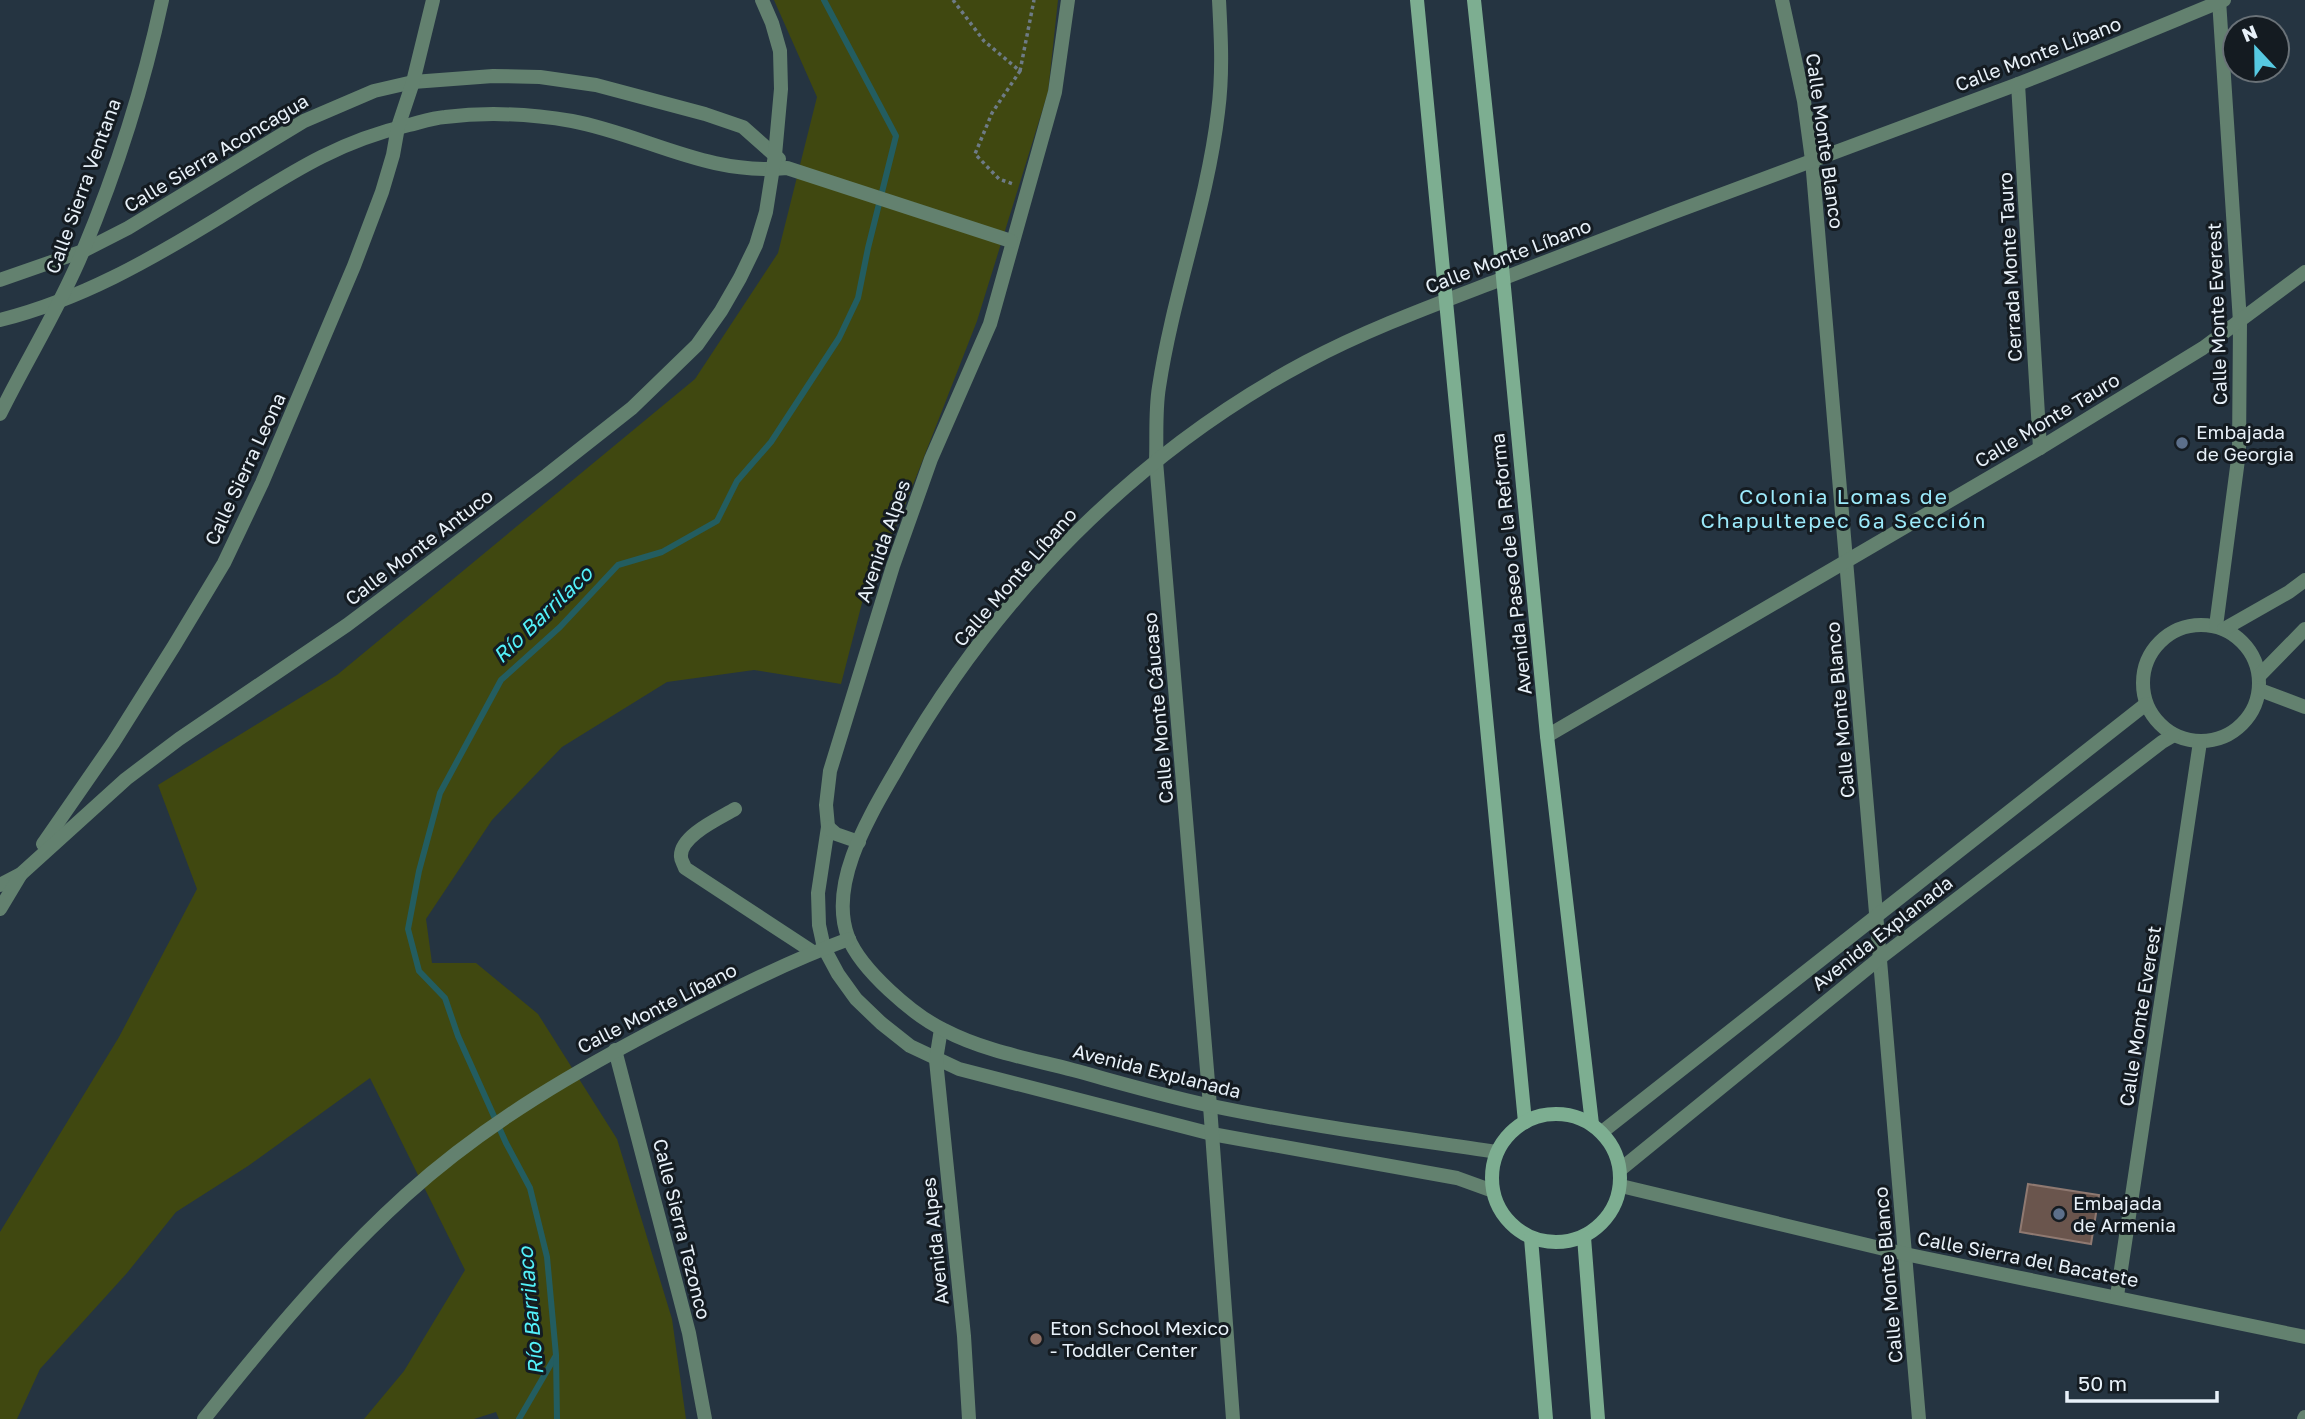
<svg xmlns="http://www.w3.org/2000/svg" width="2305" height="1419" font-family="'Golos Text',sans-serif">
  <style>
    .green { fill: #404810 }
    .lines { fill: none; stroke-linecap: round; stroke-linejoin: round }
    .stream { stroke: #235d60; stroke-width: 6 }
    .building { fill: #6a554d; stroke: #8f7971; stroke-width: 2 }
    .path { stroke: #6e7b86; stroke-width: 3.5; stroke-dasharray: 3.5 3.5; stroke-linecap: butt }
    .minor { stroke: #63816f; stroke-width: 14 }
    .tertiary { stroke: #63816f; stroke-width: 14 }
    .secondary { stroke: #7dae91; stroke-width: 14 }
    .service-dot { fill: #5c6f8a; stroke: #141b21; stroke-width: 2.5 }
    .education-dot { fill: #8d6e63; stroke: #141b21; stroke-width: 2.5 }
    .labels { text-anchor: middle; stroke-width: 6; stroke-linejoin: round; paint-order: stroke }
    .street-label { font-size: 19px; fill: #e8f1f9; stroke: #141b21 }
    .poi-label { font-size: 19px; fill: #e8f1f9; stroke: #141b21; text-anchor: start }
    .neighbourhood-label { font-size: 21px; letter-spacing: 2px; fill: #9be9fa; stroke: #141b21 }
    .water-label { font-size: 21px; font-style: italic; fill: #53f1fa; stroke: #141b21 }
  </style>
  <rect width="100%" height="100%" fill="#253441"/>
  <polygon class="green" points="774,0 1058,0 1048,92 977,321 904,508 862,603 841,684 754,670 667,682 562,747 492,820 426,919 432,963 476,963 538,1014 617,1139 672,1319 686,1419 499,1419 496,1412 474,1419 364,1419 404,1371 465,1270 370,1078 248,1166 176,1212 127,1273 40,1369 17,1419 0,1419 0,1232 119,1037 197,889 158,785 337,675 695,379 778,253 817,97"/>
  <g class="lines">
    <g class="stream">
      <polyline points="519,1419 555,1357"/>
      <polyline points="557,1419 556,1355 547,1257 530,1188 506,1143 458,1036 445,998 419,971 408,929 419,871 440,793 501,680 560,627 618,565 662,552 717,521 737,481 771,442 839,338 858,298 868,248 896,136 824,0"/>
    </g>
  </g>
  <polygon class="building" points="2028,1184 2099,1195 2091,1244 2020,1232"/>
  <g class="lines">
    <g class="path">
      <polyline points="953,0 984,41 1020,71 992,113 975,154 999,179 1013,184"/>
      <polyline points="1020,71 1034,0"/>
    </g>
    <g class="minor">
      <polyline points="1068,0 1055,92 990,324 931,459 893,566 830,771 826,805 828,827 818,893 819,925 824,948 838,974 856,999 881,1023 910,1046 959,1069 1212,1134 1457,1178 1493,1191"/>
      <path d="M1219 0C1221 37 1223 74 1218 112 1207 205 1173 294 1159 387 1155 411 1157 437 1156 461L1210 1106 1233 1419"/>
      <polyline points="1782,0 1804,101 1812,160 1919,1419"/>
      <polyline points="2018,84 2040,448"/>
      <polyline points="0,280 83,251 128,228 304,121 374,91 413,82 493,76 540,77 596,85 705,114 743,127 779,159"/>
      <path d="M0 320C80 300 150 260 220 217 285 177 332 143 409 125 421 122 433 118 445 117 486 112 531 114 572 121 646 135 707 176 787 168L1011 241"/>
      <path d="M0 414C27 359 60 307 83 251 116 172 144 84 162 0"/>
      <circle cx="2201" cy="683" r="58"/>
      <polyline points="2216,626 2239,452 2240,322 2219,0"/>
      <polyline points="2224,629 2289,592 2305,580"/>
      <polyline points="2260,675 2305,629"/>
      <polyline points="2260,690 2305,707"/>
      <polyline points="1547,736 2040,448 2203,348 2305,272"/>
      <path d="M735 809C720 818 679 836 681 857 681 861 684 864 685 868L813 952"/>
      <polyline points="828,827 836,834 859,842"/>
      <polyline points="43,844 113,743 174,646 224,563 262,483 354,266 382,192 393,155 398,127 413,82 433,0"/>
      <polyline points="0,885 21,874 126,779 179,739 347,625 547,475 632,408 697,345 721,311 740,278 756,245 766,212 775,155 781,89 780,51 772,23 762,0"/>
      <polyline points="0,909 21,874"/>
      <polyline points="941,1029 936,1060 964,1336 969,1419"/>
      <polyline points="615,1050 689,1333 705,1419"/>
      <polyline points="1602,1132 2146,704"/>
      <path d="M1497 1152C1404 1138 1309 1126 1217 1107 1168 1097 1121 1083 1073 1070 1031 1059 984 1051 944 1030 913 1015 861 970 848 937 827 881 873 811 899 765 995 597 1135 453 1306 362 1368 329 1434 305 1499 280 1557 258 1614 235 1672 213 1787 169 1903 128 2018 84 2087 57 2156 28 2224 0"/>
      <polyline points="1621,1169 1880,958 2162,742 2174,735"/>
      <polyline points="1621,1186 1905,1254 2305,1337"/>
      <polyline points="2117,1296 2200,742"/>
      <path d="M204 1419C267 1340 331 1263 406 1195 488 1121 579 1069 676 1019 732 990 789 961 849 939"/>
    </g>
    <polyline class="tertiary" points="2304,1419 2305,1417"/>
    <g class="secondary">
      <path d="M1417 0C1456 374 1486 748 1525 1122"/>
      <polyline points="1474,0 1500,246 1547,736 1592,1124"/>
      <circle cx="1556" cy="1178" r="64"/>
      <polyline points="1584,1237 1598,1419"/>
      <polyline points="1531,1238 1546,1419"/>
    </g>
  </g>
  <g class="service-dot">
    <circle cx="2182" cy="443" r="7"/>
    <circle cx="2059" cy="1214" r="7"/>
  </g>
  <circle class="education-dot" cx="1036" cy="1339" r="7"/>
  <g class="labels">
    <g class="street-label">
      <text transform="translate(2038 54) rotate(-21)" y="7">Calle Monte Líbano</text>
      <text transform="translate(1825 141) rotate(82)" y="7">Calle Monte Blanco</text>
      <text transform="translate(216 153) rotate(-31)" y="7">Calle Sierra Aconcagua</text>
      <text transform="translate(83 186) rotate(-70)" y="7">Calle Sierra Ventana</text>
      <text transform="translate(1508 256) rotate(-21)" y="7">Calle Monte Líbano</text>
      <text transform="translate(2010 267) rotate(-93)" y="7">Cerrada Monte Tauro</text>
      <text transform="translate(2217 314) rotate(-92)" y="7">Calle Monte Everest</text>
      <text transform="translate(2047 420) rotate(-31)" y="7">Calle Monte Tauro</text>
      <text transform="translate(245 469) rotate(-65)" y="7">Calle Sierra Leona</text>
      <text transform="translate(883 541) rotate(-71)" y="7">Avenida Alpes</text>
      <text transform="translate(419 547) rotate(-37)" y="7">Calle Monte Antuco</text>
      <text transform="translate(1511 564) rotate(-96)" y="7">Avenida Paseo de la Reforma</text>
      <text transform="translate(1015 577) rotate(-49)" y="7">Calle Monte Líbano</text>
      <text transform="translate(1158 708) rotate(-95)" y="7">Calle Monte Cáucaso</text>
      <text transform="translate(1840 710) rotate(-95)" y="7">Calle Monte Blanco</text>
      <text transform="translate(1882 933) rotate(-38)" y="7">Avenida Explanada</text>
      <text transform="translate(657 1008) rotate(-27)" y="7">Calle Monte Líbano</text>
      <text transform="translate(2140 1016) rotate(-81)" y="7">Calle Monte Everest</text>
      <text transform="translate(1157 1071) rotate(14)" y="7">Avenida Explanada</text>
      <text transform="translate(682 1229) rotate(76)" y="7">Calle Sierra Tezonco</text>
      <text transform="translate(935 1241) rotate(-96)" y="7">Avenida Alpes</text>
      <text transform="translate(2028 1259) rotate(11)" y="7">Calle Sierra del Bacatete</text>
      <text transform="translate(1888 1275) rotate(-95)" y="7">Calle Monte Blanco</text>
    </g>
    <g class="poi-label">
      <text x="2196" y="439">Embajada<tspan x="2196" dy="22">de Georgia</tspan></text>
      <text x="2073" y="1210">Embajada<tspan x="2073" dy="22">de Armenia</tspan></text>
      <text x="1050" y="1335">Eton School Mexico<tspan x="1050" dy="22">- Toddler Center</tspan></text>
    </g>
    <g class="neighbourhood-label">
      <text x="1844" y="504">Colonia Lomas de<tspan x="1844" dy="24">Chapultepec 6ª Sección</tspan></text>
    </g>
    <g class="water-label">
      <text transform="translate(543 615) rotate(-44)" y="7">Río Barrilaco</text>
      <text transform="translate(531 1311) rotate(-95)" y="7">Río Barrilaco</text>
    </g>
  </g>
  <g transform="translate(2256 49) rotate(338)"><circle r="33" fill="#141b21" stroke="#697177" stroke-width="2"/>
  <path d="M0-5L12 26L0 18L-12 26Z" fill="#56c9e1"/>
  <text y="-10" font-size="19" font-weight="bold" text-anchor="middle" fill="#e8f1f9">N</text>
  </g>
  <path d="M2067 1391v10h150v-10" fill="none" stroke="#e8f1f9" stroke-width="3.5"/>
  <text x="2078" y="1391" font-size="21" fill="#e8f1f9" stroke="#141b21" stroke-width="5" paint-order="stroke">50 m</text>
</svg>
